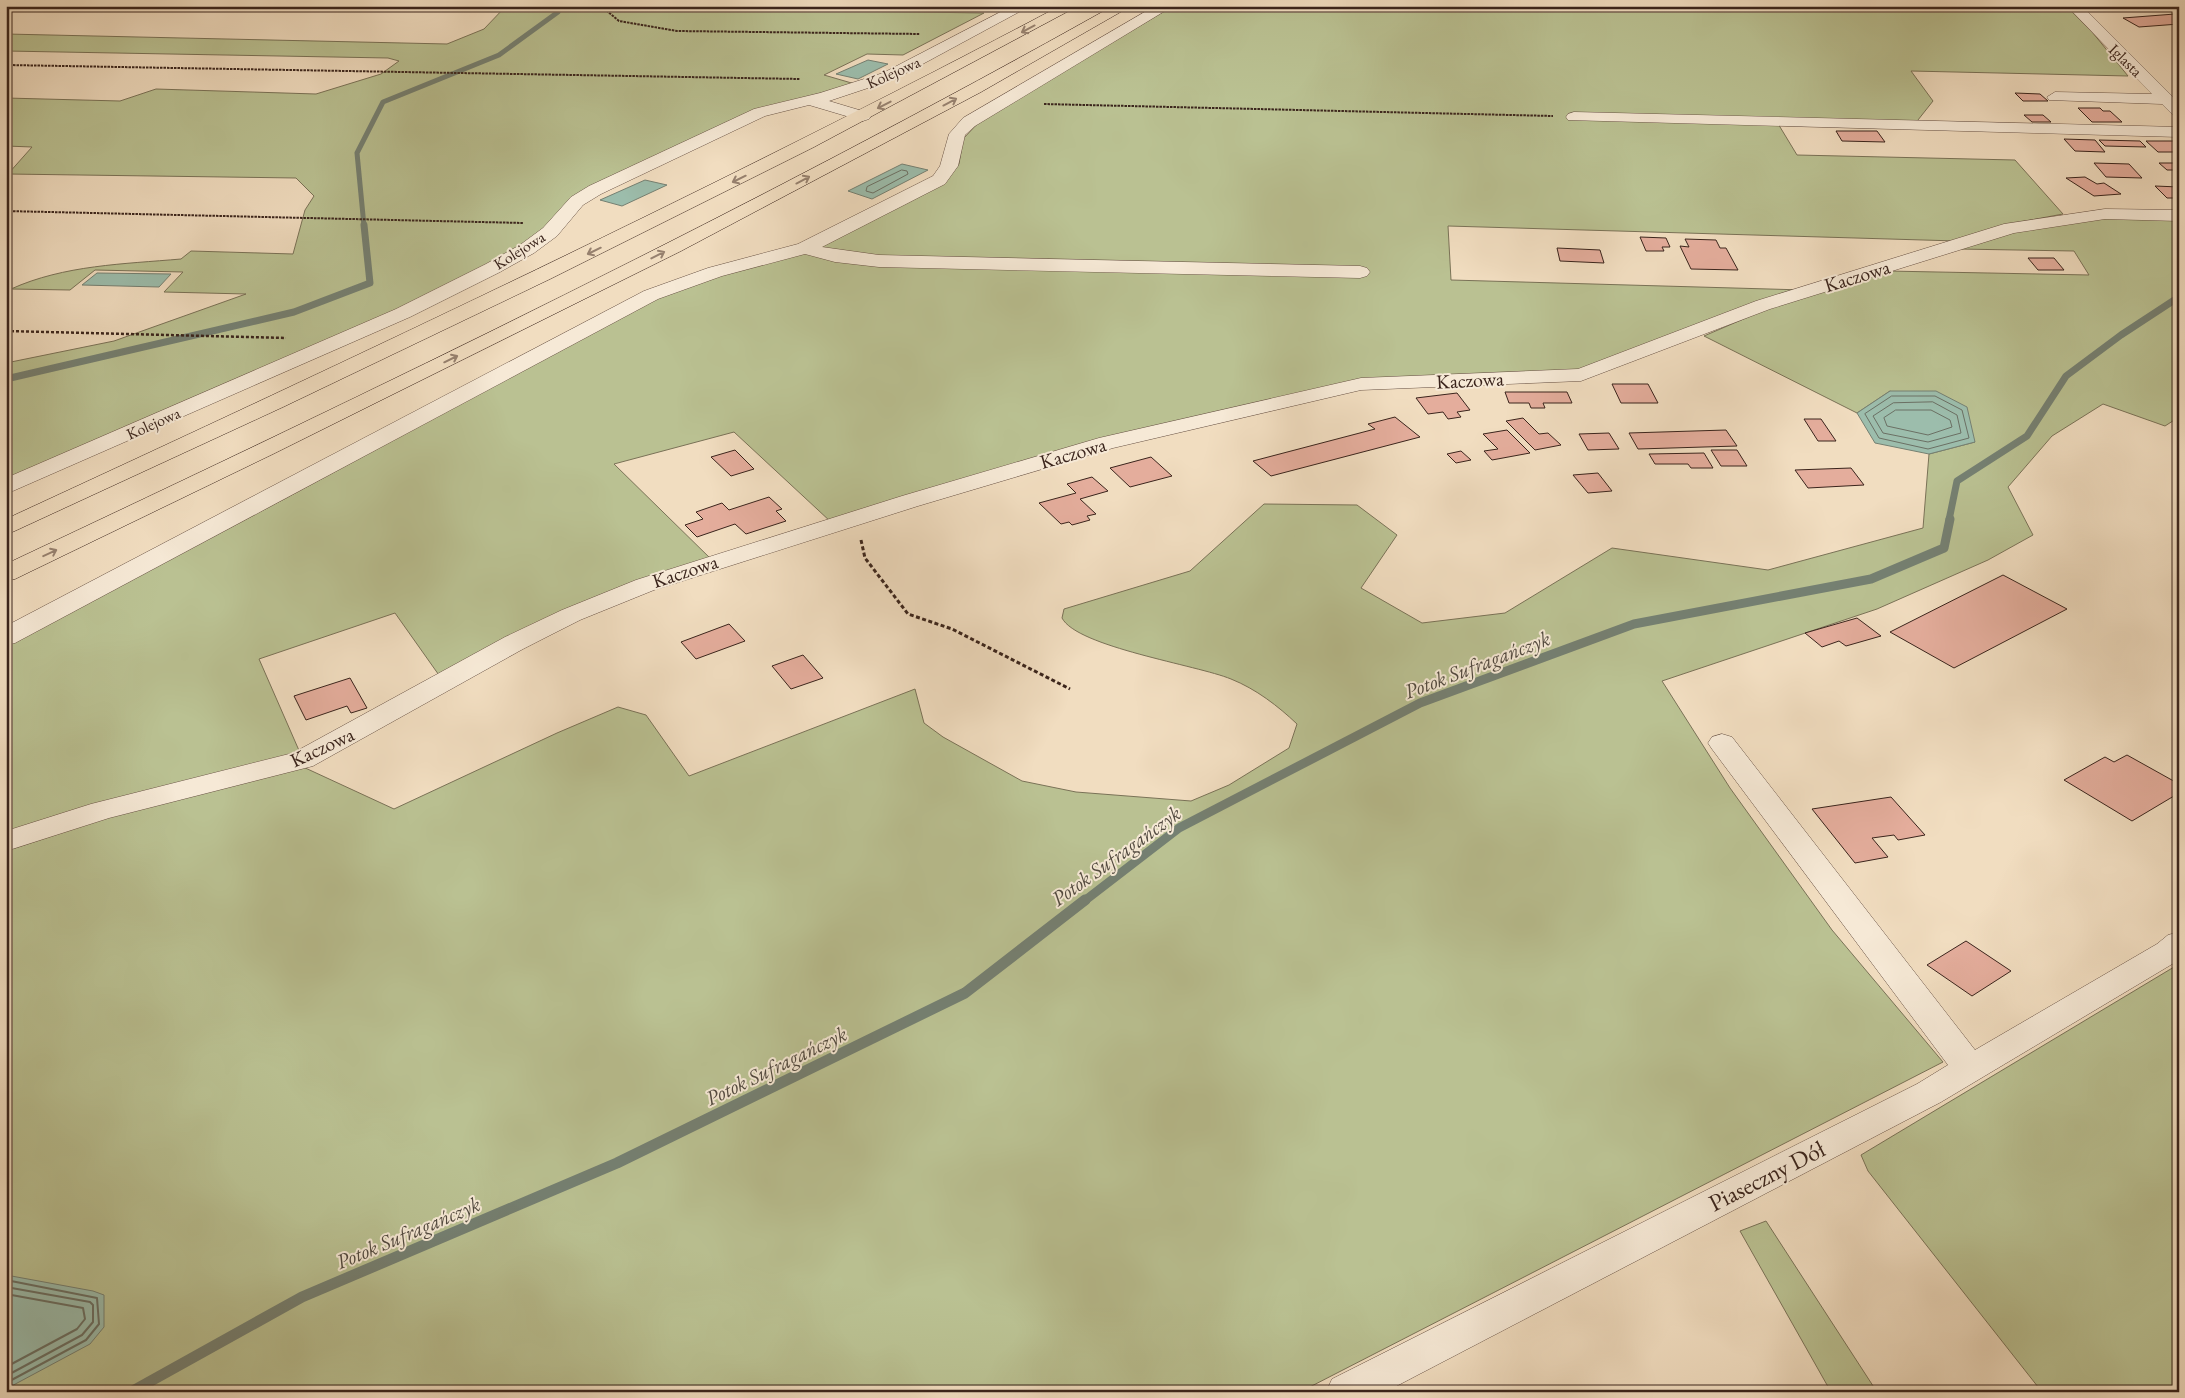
<svg xmlns="http://www.w3.org/2000/svg" width="2185" height="1398" font-family="'EB Garamond',serif">
  <style>
    .green { fill: #bac192; stroke: #7a7257 }
    .water { fill: #9cbdac; stroke: #758072 }
    .lines { fill: none; stroke-linecap: round; stroke-linejoin: round }
    .shore-far1 { stroke: #6b7064; stroke-width: 1 }
    .shore { stroke: #6b7064; stroke-width: 2 }
    .stream-far3 { stroke: #758072; stroke-width: 5 }
    .stream-far2 { stroke: #758072; stroke-width: 7 }
    .stream-far1 { stroke: #758072; stroke-width: 9 }
    .stream { stroke: #758072; stroke-width: 11 }
    .building { fill: #e4ad9c; stroke: #3a241c }
    .minor-casing { stroke: #685245; stroke-width: 1 }
    .highway-casing { stroke: #3a241c; stroke-width: 1 }
    .path-far2 { stroke: #3a241c; stroke-width: 2; stroke-dasharray: 2.5 1; stroke-linecap: butt }
    .path-far1 { stroke: #3a241c; stroke-width: 2.5; stroke-dasharray: 3 2; stroke-linecap: butt }
    .path { stroke: #3a241c; stroke-width: 3; stroke-dasharray: 4 2.5; stroke-linecap: butt }
    .minor { fill: #f6e9d6; fill-rule: evenodd }
    .highway { fill: #f1ddc0; fill-rule: evenodd }
    .oneway { stroke: #96806e }
    .labels { text-anchor: middle; stroke-width: 4; stroke-linejoin: round; paint-order: stroke }
    .far-street-label { font-size: 16px; fill: #3a241c; stroke: #f6e9d6 }
    .street-label { font-size: 20px; fill: #3a241c; stroke: #f6e9d6 }
    .water-label { font-size: 21px; font-style: italic; fill: #524a40; stroke: #f6e9d6 }
    .near-street-label { font-size: 24px; fill: #3a241c; stroke: #f6e9d6 }
  </style>
  <rect width="100%" height="100%" fill="#f1ddc0"/>
  <filter id="stains"><feTurbulence type="fractalNoise" baseFrequency=".004" numOctaves="4"/><feColorMatrix values="0 0 0 0 .2 0 0 0 0 .09 0 0 0 0 .02 0 0 0 .5 -.17"/></filter>
  <radialGradient id="worn" r=".72"><stop offset=".6" stop-color="#630" stop-opacity="0"/><stop offset="1" stop-color="#630" stop-opacity=".3"/></radialGradient>
  <g class="green">
    <path d="M506 6H647L646 8 984 13 903 55 867 54 824 75 855 84 772 106 589 189 527 244 398 312 6 480V363L114 341 246 294 164 292 183 272 95 270 70 290 11 289C64 265 124 264 181 259L191 251 293 254 305 210 314 196 296 178 8 174 32 147 6 146V98L120 101 156 89 316 94 381 74 399 61 388 58 6 51V34L447 44 484 29Z"/>
    <polygon points="1173,6 2071,6 2128,76 1911,71 1933,101 1914,125 1777,122 1797,155 2015,160 2063,214 2004,225 1957,241 1448,226 1451,280 1804,290 1576,371 1360,381 831,522 734,432 614,464 712,560 441,678 395,613 259,659 301,755 6,834 6,646 286,498 660,296 712,277 772,262 950,176 959,164 963,139 980,121"/>
    <polygon points="2080,6 2179,6 2179,11 2082,9"/>
    <path d="M2108 217 2179 220V417L2165 426 2103 404 2052 436 2008 487 2033 535 1988 560 1877 609 1662 681 1730 788 1832 930 1943 1062 1300 1392H6V851L103 819 301 766 394 809 557 733 618 707 646 715 689 776 915 689 924 723 943 737 1022 781 1076 792 1191 801 1229 785 1289 748 1297 724C1278 706 1256 689 1231 679 1197 665 1077 647 1062 618L1064 609 1190 571 1264 504 1357 505 1397 535 1361 588 1422 623 1505 613 1612 548 1768 570 1923 528 1929 454 1975 442 1890 391 1857 413 1704 336 1769 308 1887 271 2089 275 2074 251 1958 249 2016 231Z"/>
    <polygon points="2179,964 2179,1392 2042,1392 1868,1171 1861,1155"/>
    <polygon points="1766,1221 1877,1392 1831,1392 1740,1231"/>
  </g>
  <g class="water">
    <polygon points="868,60 888,64 858,79 836,74"/>
    <polygon points="902,164 928,170 872,199 848,191"/>
    <polygon points="645,180 667,185 622,206 600,200"/>
    <polygon points="97,273 171,274 159,287 82,285"/>
    <polygon points="1890,391 1936,391 1967,407 1975,442 1929,454 1875,443 1857,413"/>
    <polygon points="6,1275 93,1291 104,1295 104,1327 90,1344 6,1389"/>
  </g>
  <g class="lines">
    <g class="shore-far1">
      <polygon points="902,170 907,171 908,174 873,193 866,191 867,187"/>
      <polygon points="1892,396 1935,396 1962,410 1969,438 1928,449 1879,438 1865,414"/>
      <polygon points="1933,402 1957,415 1961,433 1928,442 1883,433 1873,416 1893,403"/>
      <polygon points="1896,410 1931,410 1950,420 1952,427 1928,435 1887,426 1884,418"/>
    </g>
    <g class="shore">
      <polyline points="6,1280 97,1298 99,1324 86,1340 6,1383"/>
      <polyline points="6,1287 90,1302 93,1305 93,1322 82,1335 6,1376"/>
      <polyline points="6,1294 83,1308 85,1319 77,1329 6,1367"/>
    </g>
    <polyline class="stream-far3" points="364,226 357,153 383,102 499,55 558,12 559,6"/>
    <g class="stream-far2">
      <polyline points="6,379 294,312 370,283 364,225"/>
      <polyline points="1949,520 1957,481 2027,436 2066,376 2121,335 2179,297"/>
    </g>
    <polyline class="stream-far1" points="1083,902 1179,828 1420,703 1634,624 1871,579 1944,548 1950,519"/>
    <polyline class="stream" points="131,1392 302,1297 617,1163 965,993 1085,900"/>
  </g>
  <g class="building">
    <polygon points="2175,14 2179,16 2179,24 2139,27 2123,18"/>
    <polygon points="2015,93 2040,94 2048,101 2023,101"/>
    <polygon points="2078,108 2100,108 2103,111 2110,111 2122,122 2092,122"/>
    <polygon points="2024,115 2043,115 2051,122 2032,122"/>
    <polygon points="1836,131 1877,131 1885,142 1842,141"/>
    <polygon points="2064,139 2095,140 2105,152 2075,151"/>
    <polygon points="2099,140 2140,141 2146,147 2105,146"/>
    <polygon points="2146,141 2178,141 2179,152 2158,152"/>
    <polygon points="2094,163 2129,164 2142,178 2106,177"/>
    <polygon points="2159,163 2179,163 2179,170 2167,170"/>
    <polygon points="2085,177 2097,184 2104,183 2121,194 2094,196 2066,178"/>
    <polygon points="2155,186 2179,187 2179,198 2167,198"/>
    <polygon points="1640,237 1666,238 1670,247 1662,247 1664,251 1646,251"/>
    <polygon points="1685,239 1716,240 1720,248 1726,248 1738,270 1691,269 1680,246 1689,247"/>
    <polygon points="1557,248 1600,250 1604,263 1560,261"/>
    <polygon points="2028,258 2054,258 2064,270 2038,270"/>
    <polygon points="1612,384 1648,384 1658,403 1621,403"/>
    <polygon points="1505,392 1567,392 1572,403 1543,403 1545,408 1531,408 1529,403 1509,403"/>
    <polygon points="1457,393 1470,410 1457,412 1461,417 1448,419 1443,412 1428,414 1416,398"/>
    <polygon points="1395,417 1420,437 1271,476 1253,461 1375,429 1368,424"/>
    <polygon points="1523,418 1539,434 1548,433 1561,445 1535,450 1506,421"/>
    <polygon points="1804,419 1821,419 1836,441 1818,441"/>
    <polygon points="1507,430 1530,453 1492,460 1484,451 1498,449 1483,434"/>
    <polygon points="1726,430 1737,446 1638,449 1629,433"/>
    <polygon points="1609,433 1619,449 1588,450 1579,434"/>
    <polygon points="735,450 754,469 731,476 711,457"/>
    <polygon points="1711,450 1737,450 1747,466 1721,466"/>
    <polygon points="1461,451 1471,460 1456,463 1447,454"/>
    <polygon points="1704,453 1713,468 1691,468 1688,464 1655,464 1649,454"/>
    <polygon points="1151,457 1172,476 1130,487 1110,468"/>
    <polygon points="1851,468 1864,485 1808,488 1795,470"/>
    <polygon points="1598,473 1612,491 1588,493 1573,475"/>
    <polygon points="1092,477 1108,491 1080,499 1096,514 1087,516 1090,520 1072,525 1069,522 1061,524 1039,503 1076,493 1067,484"/>
    <polygon points="769,497 782,509 776,511 786,521 746,534 735,524 697,537 685,525 703,519 696,512 722,503 729,510"/>
    <polygon points="2003,575 2067,609 1954,668 1890,632"/>
    <polygon points="1857,618 1881,636 1846,646 1839,641 1822,647 1805,633"/>
    <polygon points="729,624 745,641 696,659 681,642"/>
    <polygon points="803,655 823,678 791,689 772,666"/>
    <polygon points="350,678 367,708 351,713 347,706 306,720 294,696"/>
    <polygon points="2127,755 2179,784 2179,793 2132,821 2064,780 2105,757 2114,762"/>
    <polygon points="1891,797 1925,835 1898,840 1894,835 1872,838 1888,857 1855,863 1812,809"/>
    <polygon points="1966,941 2011,971 1972,996 1927,965"/>
  </g>
  <g class="lines">
    <defs>
      <g id="minor">
        <polygon points="1012,6 1030,6 895,79 829,101 869,113 871,116 869,119 863,121 809,105 765,116 601,194 583,205 557,236 534,253 500,272 410,317 6,494 6,478 396,309 486,264 520,245 543,228 571,197 589,186 754,109 820,93 883,73"/>
        <polygon points="1155,6 1173,6 975,126 965,135 958,166 945,184 822,247 879,255 1360,266 1367,268 1370,272 1367,276 1360,278 879,267 835,262 805,254 722,276 658,299 15,643 6,645 6,626 644,291 708,268 798,244 933,176 940,166 949,134 963,118"/>
        <polygon points="2067,6 2082,6 2179,103 2179,117 2173,115 2162,104 2049,100 2047,97 2055,92 2152,94"/>
        <polygon points="1574,112 2179,127 2179,137 1568,120 1566,117 1568,114"/>
        <polygon points="2105,209 2179,210 2179,221 2105,219 2014,233 1770,309 1581,381 1361,390 1113,448 918,506 654,590 580,620 523,649 313,766 109,818 6,851 6,831 91,804 293,753 505,637 562,610 636,580 902,496 1099,438 1361,378 1578,369 1756,301 2004,224"/>
        <polygon points="1722,734 1732,737 1975,1050 2157,944 2168,935 2179,932 2179,960 1941,1102 1385,1392 1326,1392 1332,1379 1917,1084 1948,1065 1712,749 1708,743 1712,737"/>
      </g>
      <g id="highway">
        <path d="M1060 6H1078L814 147 550 279 283 407 6 535V519C361 355 714 189 1060 6Z"/>
        <path d="M1113 6H1131L981 92 681 251 273 454 15 579 6 581V564C380 388 753 208 1113 6Z"/>
      </g>
    </defs>
    <use href="#minor" class="minor-casing"/>
    <use href="#highway" class="highway-casing"/>
    <g class="path-far2">
      <polyline points="601,6 619,21 677,31 920,34"/>
      <polyline points="6,65 800,79"/>
      <polyline points="1044,104 1553,116"/>
      <polyline points="6,211 523,223"/>
    </g>
    <polyline class="path-far1" points="6,331 286,338"/>
    <polyline class="path" points="861,540 865,558 908,614 952,629 1070,689"/>
    <use href="#minor" class="minor"/>
    <use href="#highway" class="highway"/>
  </g>
  <defs><path id="oneway-shaft" d="M-6 0H5M1.5-3L5.5 0L1.5 3" fill="none" stroke-width="1.6" stroke-linecap="round" stroke-linejoin="round" transform="scale(1.25)"/></defs>
  <g class="oneway">
    <use href="#oneway-shaft" transform="translate(1028 29) rotate(152)"/>
    <use href="#oneway-shaft" transform="translate(950 102) rotate(-28)"/>
    <use href="#oneway-shaft" transform="translate(884 105) rotate(153)"/>
    <use href="#oneway-shaft" transform="translate(739 179) rotate(154)"/>
    <use href="#oneway-shaft" transform="translate(803 180) rotate(-28)"/>
    <use href="#oneway-shaft" transform="translate(594 251) rotate(154)"/>
    <use href="#oneway-shaft" transform="translate(658 255) rotate(-27)"/>
    <use href="#oneway-shaft" transform="translate(451 359) rotate(-26)"/>
    <use href="#oneway-shaft" transform="translate(50 553) rotate(-25)"/>
  </g>
  <g class="labels">
    <g class="far-street-label">
      <text transform="translate(2126 60) rotate(44)" y="6">Iglasta</text>
      <text transform="translate(893 72) rotate(-24)" y="6">Kolejowa</text>
      <text transform="translate(519 250) rotate(-32)" y="6">Kolejowa</text>
      <text transform="translate(153 423) rotate(-24)" y="6">Kolejowa</text>
    </g>
    <g class="street-label">
      <text transform="translate(1857 276) rotate(-17)" y="7">Kaczowa</text>
      <text transform="translate(1470 380) rotate(-3)" y="7">Kaczowa</text>
      <text transform="translate(1073 453) rotate(-16)" y="7">Kaczowa</text>
      <text transform="translate(685 571) rotate(-18)" y="7">Kaczowa</text>
      <text transform="translate(322 747) rotate(-25)" y="7">Kaczowa</text>
    </g>
    <g class="water-label">
      <text transform="translate(1477 665) rotate(-21)" y="7">Potok Sufragańczyk</text>
      <text transform="translate(1116 856) rotate(-36)" y="7">Potok Sufragańczyk</text>
      <text transform="translate(776 1066) rotate(-26)" y="7">Potok Sufragańczyk</text>
      <text transform="translate(408 1233) rotate(-23)" y="7">Potok Sufragańczyk</text>
    </g>
    <g class="near-street-label">
      <text transform="translate(1767 1176) rotate(-27)" y="8">Piaseczny Dół</text>
    </g>
  </g>
  <rect width="2185" height="1398" fill="none" stroke="#f1ddc0" stroke-width="25"/>
  <rect x="8" y="8" width="2170" height="1383" fill="none" stroke="#3a241c" stroke-width="2.5"/>
  <rect x="12" y="12" width="2160" height="1373" fill="none" stroke="#3a241c"/>
  <rect width="100%" height="100%" filter="url(#stains)"/>
  <rect width="100%" height="100%" fill="url(#worn)"/>
</svg>
